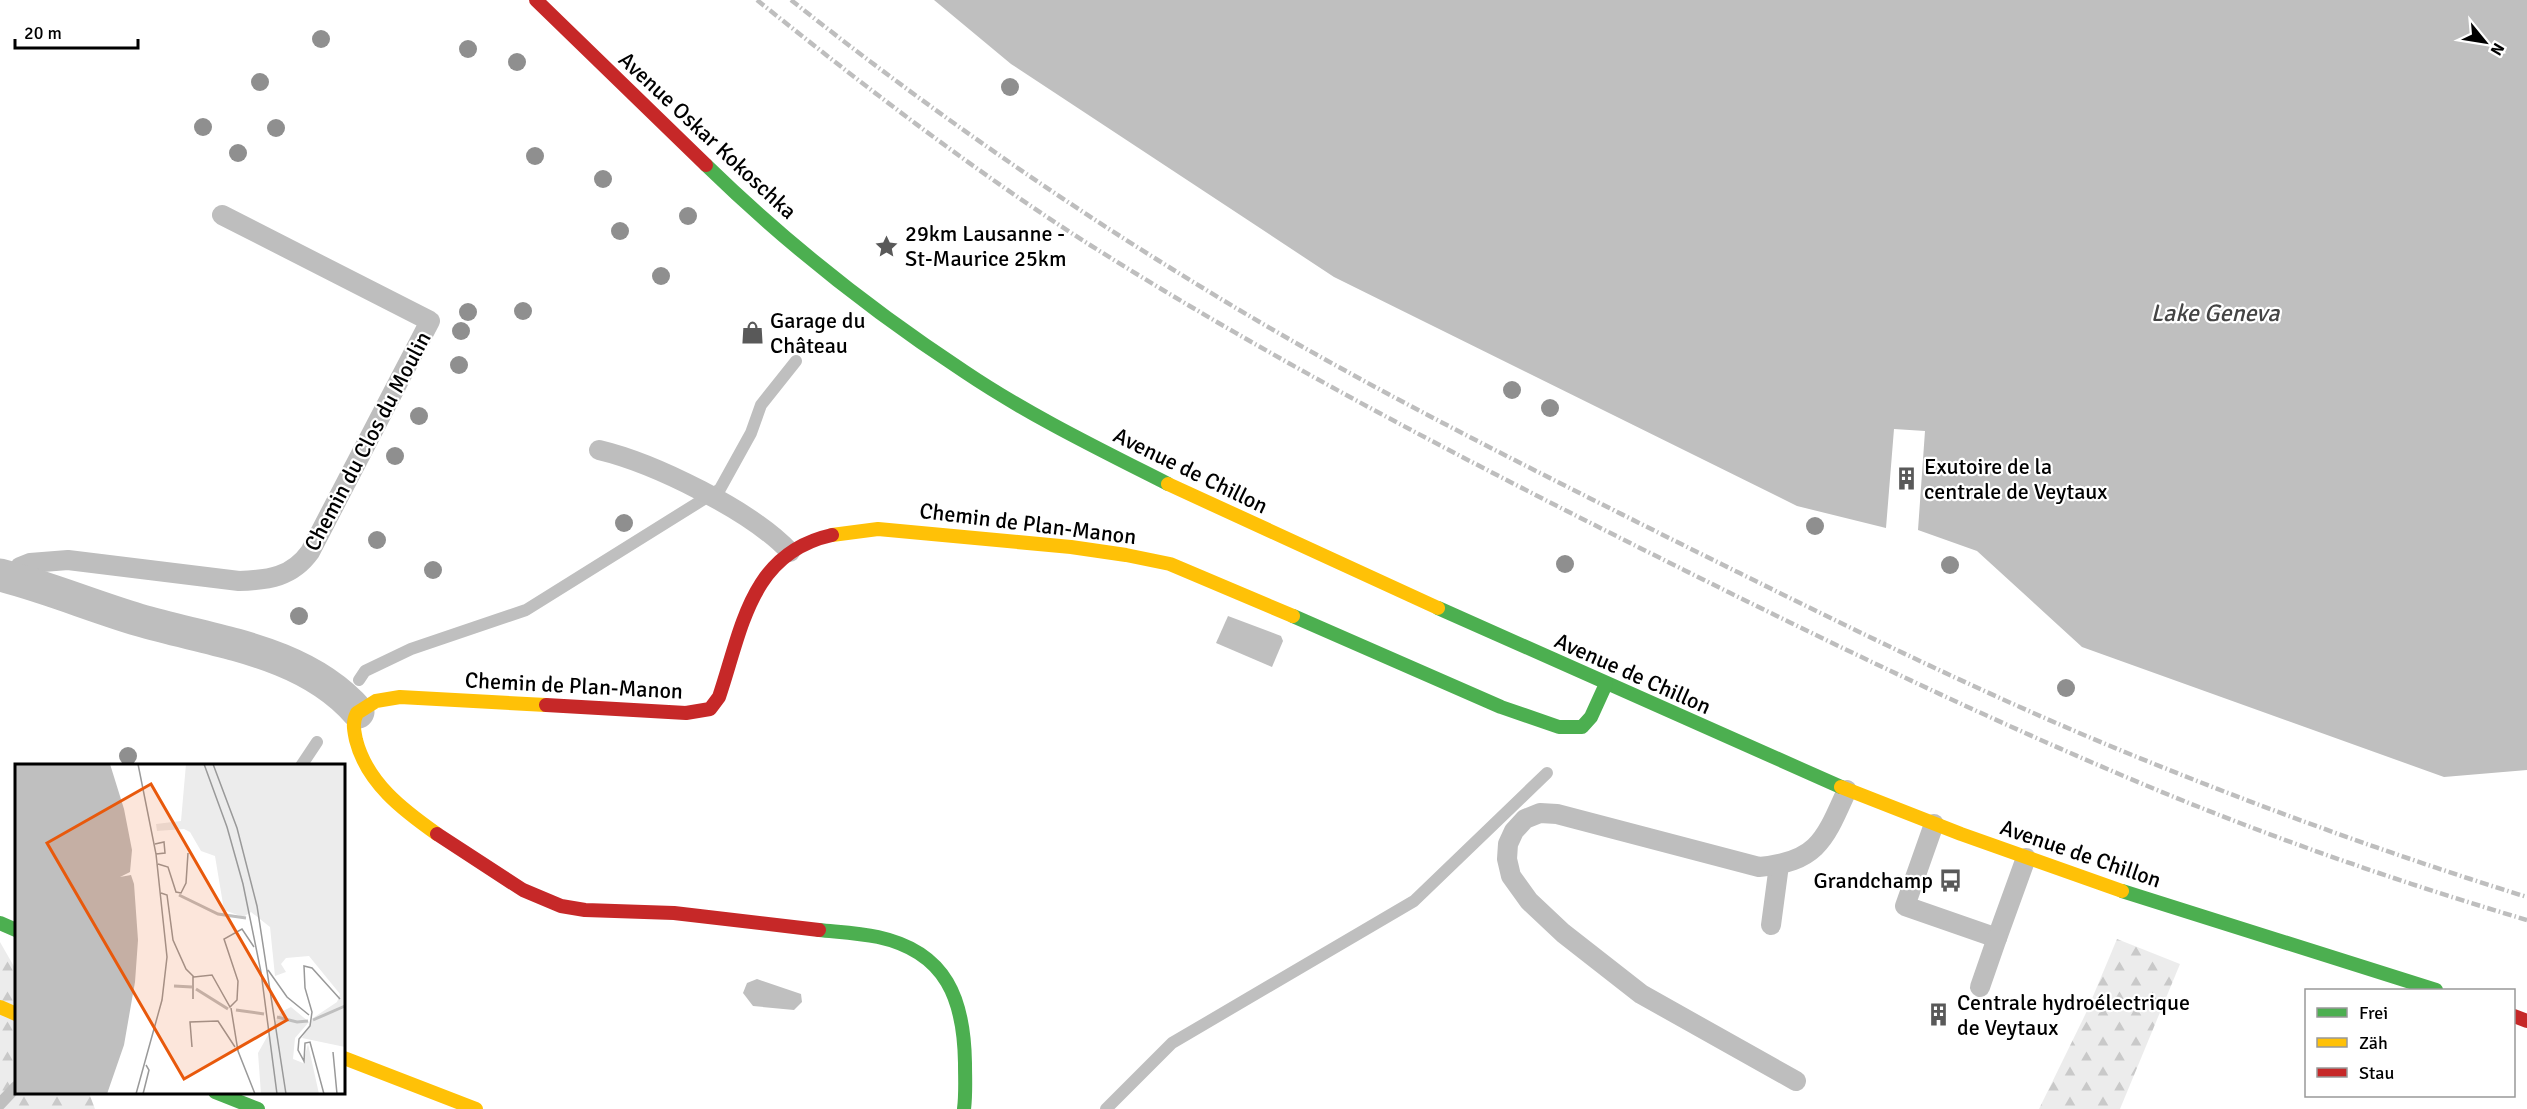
<svg xmlns="http://www.w3.org/2000/svg" width="2527" height="1109" font-family="Signika,sans-serif">
  <style>
    .forest { fill: url(#forest-firs) }
    .water { fill: #bfbfbf }
    .lines { fill: none; stroke-linecap: round; stroke-linejoin: round }
    .stream { stroke: #bfbfbf; stroke-width: 12 }
    .lane { stroke: #bebebe; stroke-width: 20 }
    .street { stroke: #bebebe; stroke-width: 33 }
    .fast { stroke: #4caf50; stroke-width: 14 }
    .slow { stroke: #ffc107; stroke-width: 14 }
    .jam { stroke: #c62828; stroke-width: 14 }
    .rail { stroke: #bebebe; stroke-width: 4.5; stroke-dasharray: 9 3 1.5 3; stroke-linecap: butt }
    .tree { fill: #8f8f8f }
    .labels { text-anchor: middle; stroke-width: 4.5; stroke-linejoin: round; paint-order: stroke }
    .street-label { font-size: 22px; fill: #000; stroke: #fff }
    .poi-label { font-size: 22px; fill: #000; stroke: #fff; text-anchor: start }
    .water-label { font-size: 24px; font-style: italic; fill: #444; stroke: #fff }
    .inset-river { fill: none; stroke: #bfbfbf; stroke-width: 3 }
    .inset-road { fill: none; stroke: #999; stroke-width: 1.5 }
    .view { fill: #e8590c; fill-opacity: 0.15; stroke: #e8590c; stroke-width: 3 }
    .inset-edge { fill: none; stroke: #000; stroke-width: 3 }
  </style>
  <defs>
    <pattern id="forest-firs" width="22" height="20" patternUnits="userSpaceOnUse" patternTransform="scale(1.5)"><rect width="22" height="20" fill="#ececec"/><path d="M5 1l3.5 6h-7zM16 11l3.5 6h-7z" fill="#c9c9c9"/></pattern>
  </defs>
  <rect width="100%" height="100%" fill="#fff"/>
  <g class="forest">
    <polygon points="2117,939 2180,964 2120,1109 2039,1109 2086,1013"/>
    <polygon points="0,942 16,970 16,1092 89,1093 95,1109 0,1109"/>
  </g>
  <g class="water">
    <polygon points="934,0 2527,0 2527,770 2444,777 2082,647 1977,551 1918,530 1925,431 1894,429 1886,528 1797,506 1334,277 1011,64"/>
    <polygon points="1228,616 1281,636 1283,641 1272,667 1216,643"/>
    <polygon points="757,979 801,994 802,1002 794,1010 753,1006 743,993 747,983"/>
  </g>
  <g class="lines">
    <g class="stream">
      <polyline points="359,680 365,671 411,649 526,610 720,489 751,433 761,405 796,361"/>
      <polyline points="301,766 317,742"/>
      <polyline points="0,1104 16,1087"/>
      <polyline points="1106,1109 1172,1043 1414,901 1547,773"/>
    </g>
    <g class="lane">
      <path d="M599 450C654 463 752 511 790 552"/>
      <path d="M13 578 20 567 30 563 68 560 239 581C269 580 292 577 310 552L430 321 222 215"/>
      <polyline points="1934,824 1905,906 1997,938 2026,858"/>
      <polyline points="1771,925 1779,865"/>
      <polyline points="1980,987 1997,938"/>
      <path d="M1796 1081 1641 994 1563 933 1529 901 1511 876 1507 859 1508 844 1514 831 1525 819 1540 813 1557 814 1759 867C1818 862 1825 839 1847 790"/>
    </g>
    <path class="street" d="M0 575C47 587 92 606 139 620 214 642 304 650 358 712"/>
    <g class="fast">
      <path d="M706 165C785 242 872 311 965 372 1029 415 1099 449 1168 484"/>
      <polyline points="1438,608 1841,787"/>
      <polyline points="1293,616 1501,707 1559,727 1582,727 1591,717 1606,684"/>
      <polyline points="2122,891 2436,990"/>
      <polyline points="0,923 16,930"/>
      <path d="M819 930C838 932 859 933 878 937 947 952 964 1000 965 1063 965 1079 966 1094 964 1109"/>
      <polyline points="215,1092 258,1109"/>
    </g>
    <g class="slow">
      <polyline points="1168,484 1438,608"/>
      <polyline points="832,535 878,529 1071,547 1126,555 1170,564 1293,616"/>
      <polyline points="1841,787 1961,834 2122,891"/>
      <path d="M437 834C403 810 367 783 356 740 354 730 352 723 357 713L376 701 400 697 546 705"/>
      <polyline points="0,1007 16,1014"/>
      <polyline points="344,1058 476,1109"/>
    </g>
    <g class="jam">
      <polyline points="536,0 706,165"/>
      <path d="M546 705 686 713 710 709 719 697C742 629 750 553 832 535"/>
      <polyline points="437,834 523,890 561,906 585,910 674,913 819,930"/>
      <polyline points="2514,1016 2527,1021"/>
    </g>
    <g class="rail">
      <path d="M757 0C864 86 974 171 1090 245 1280 365 1480 468 1682 569 1826 641 1971 711 2119 774 2252 831 2389 879 2527 920"/>
      <path d="M791 0C923 105 1060 201 1203 288 1354 381 1514 460 1673 540 1826 616 1979 693 2137 757 2265 809 2395 856 2527 897"/>
    </g>
  </g>
  <g class="tree">
    <circle cx="321" cy="39" r="9"/>
    <circle cx="468" cy="49" r="9"/>
    <circle cx="517" cy="62" r="9"/>
    <circle cx="260" cy="82" r="9"/>
    <circle cx="1010" cy="87" r="9"/>
    <circle cx="203" cy="127" r="9"/>
    <circle cx="276" cy="128" r="9"/>
    <circle cx="238" cy="153" r="9"/>
    <circle cx="535" cy="156" r="9"/>
    <circle cx="603" cy="179" r="9"/>
    <circle cx="688" cy="216" r="9"/>
    <circle cx="620" cy="231" r="9"/>
    <circle cx="661" cy="276" r="9"/>
    <circle cx="523" cy="311" r="9"/>
    <circle cx="468" cy="312" r="9"/>
    <circle cx="461" cy="331" r="9"/>
    <circle cx="459" cy="365" r="9"/>
    <circle cx="1512" cy="390" r="9"/>
    <circle cx="1550" cy="408" r="9"/>
    <circle cx="419" cy="416" r="9"/>
    <circle cx="395" cy="456" r="9"/>
    <circle cx="624" cy="523" r="9"/>
    <circle cx="1815" cy="526" r="9"/>
    <circle cx="377" cy="540" r="9"/>
    <circle cx="1565" cy="564" r="9"/>
    <circle cx="1950" cy="565" r="9"/>
    <circle cx="433" cy="570" r="9"/>
    <circle cx="299" cy="616" r="9"/>
    <circle cx="2066" cy="688" r="9"/>
    <circle cx="128" cy="756" r="9"/>
  </g>
  <defs>
    <symbol id="sight-bare" viewBox="-9 -9 18 18"><path d="M0-6L1.8-2.2L6-1.7L2.9 1.2L3.7 5.4L0 3.3L-3.7 5.4L-2.9 1.2L-6-1.7L-1.8-2.2Z" fill="#595959" stroke="#fff" stroke-width="2.5" paint-order="stroke"/></symbol>
    <symbol id="shop-bare" viewBox="-9 -9 18 18"><path d="M-5-2.5h2.3a2.7 3.5 0 0 1 5.4 0H5L5.5 6h-11ZM-1.5-2.5h3a1.5 2.3 0 0 0-3 0Z" fill="#595959" stroke="#fff" stroke-width="2.5" paint-order="stroke"/></symbol>
    <symbol id="building-bare" viewBox="-9 -9 18 18"><path d="M-4-6H4V6H1V3H-1V6H-4ZM-2.5-4.3h1.7v1.8h-1.7ZM.8-4.3h1.7v1.8H.8ZM-2.5-1h1.7V.8h-1.7ZM.8-1h1.7V.8H.8Z" fill="#595959" stroke="#fff" stroke-width="2.5" paint-order="stroke"/></symbol>
    <symbol id="bus-bare" viewBox="-9 -9 18 18"><path d="M-5-6H5V4H4V6H2V4H-2V6H-4V4H-5ZM-3.5-4V0h7V-4ZM-3.5 1.2v1.5H-2V1.2ZM2 1.2v1.5H3.5V1.2Z" fill="#595959" stroke="#fff" stroke-width="2.5" paint-order="stroke"/></symbol>
  </defs>
  <g fill-rule="evenodd">
    <use href="#sight-bare" x="870" y="230" width="33" height="33"/>
    <use href="#shop-bare" x="736" y="316" width="33" height="33"/>
    <use href="#building-bare" x="1890" y="462" width="33" height="33"/>
    <use href="#bus-bare" x="1934" y="864" width="33" height="33"/>
    <use href="#building-bare" x="1922" y="998" width="33" height="33"/>
  </g>
  <g class="labels">
    <g class="street-label">
      <text transform="translate(708 135) rotate(43)" y="8">Avenue Oskar Kokoschka</text>
      <text transform="translate(367 441) rotate(-62)" y="8">Chemin du Clos du Moulin</text>
      <text transform="translate(1191 470) rotate(26)" y="8">Avenue de Chillon</text>
      <text transform="translate(1028 523) rotate(7)" y="8">Chemin de Plan-Manon</text>
      <text transform="translate(1633 673) rotate(24)" y="8">Avenue de Chillon</text>
      <text transform="translate(574 685) rotate(3)" y="8">Chemin de Plan-Manon</text>
      <text transform="translate(2081 853) rotate(19)" y="8">Avenue de Chillon</text>
    </g>
    <g class="poi-label">
      <text x="905" y="241">29km Lausanne -<tspan x="905" dy="25">St-Maurice 25km</tspan></text>
      <text x="770" y="328">Garage du<tspan x="770" dy="25">Château</tspan></text>
      <text x="1924" y="474">Exutoire de la<tspan x="1924" dy="25">centrale de Veytaux</tspan></text>
      <text x="1933" y="888" text-anchor="end">Grandchamp</text>
      <text x="1957" y="1010">Centrale hydroélectrique<tspan x="1957" dy="25">de Veytaux</tspan></text>
    </g>
    <g class="water-label">
      <text x="2215" y="321">Lake Geneva</text>
    </g>
  </g>
  <g transform="translate(15 764)">
    <rect width="330" height="330" fill="#fff"/>
    <path d="M171 0H330V283L287 274 298 254 322 238 325 230 294 192 271 194 266 200 271 208 260 212 255 163 236 148 228 153 209 146 200 92 186 87 175 68 169 65 142 67 141 60 166 57ZM276 243 294 258 280 274 278 295 288 299 293 280 304 330H246L243 289 266 248Z" fill="#ececec"/>
    <path d="M0 0H95L109 45 117 86 115 108 105 113 116 111 119 120 123 176 120 218 109 281 92 330H0Z" fill="#bfbfbf"/>
    <path class="inset-river" d="M164 131 203 150 231 154M159 222 177 223M181 225 213 245M221 246 249 250M262 253 282 258 293 257M298 256 330 242"/>
    <path class="inset-road" d="M189 0 212 63 228 120 246 208 262 330M198 0 222 64 242 142 271 330M140 80 149 78 150 89 141 90M143 100 153 103 161 128 166 129 171 119 173 89M146 129 152 131 158 176 171 205 179 213 197 211 215 243 222 236 223 217 209 175 227 165 239 183M253 206 272 233 294 251M178 212V235M216 244 223 287 240 330M177 283 175 258 203 257 220 283M318 288 322 330M121 330 147 236 152 193 141 90 123 0M128 330 134 306 131 301M309 330 295 278 290 279 289 297 283 286 284 275 295 262 297 248 290 224 289 202 297 204 325 235"/>
    <path class="view" d="M136 20 272 256 169 315 32 79Z"/>
    <rect width="330" height="330" class="inset-edge"/>
  </g>
  <rect x="2305" y="989" width="210" height="108" fill="#ffffff" stroke="#999999" stroke-width="1.5"/>
  <rect x="2317" y="1008" width="30" height="9" fill="#4caf50" stroke="#999999" stroke-width="1.5"/>
  <text x="2359" y="1019" font-size="18" fill="#000000">Frei</text>
  <rect x="2317" y="1038" width="30" height="9" fill="#ffc107" stroke="#999999" stroke-width="1.5"/>
  <text x="2359" y="1049" font-size="18" fill="#000000">Zäh</text>
  <rect x="2317" y="1068" width="30" height="9" fill="#c62828" stroke="#999999" stroke-width="1.5"/>
  <text x="2359" y="1079" font-size="18" fill="#000000">Stau</text>
  <g transform="translate(2485 42) rotate(120)" stroke="#ffffff" stroke-width="4.5" paint-order="stroke">
  <path d="M0-4.5L10 22L0 15L-10 22Z" fill="#000000"/>
  <text y="-9" font-size="16" font-weight="bold" text-anchor="middle" fill="#000000">N</text>
  </g>
  <path d="M15 39v9h123v-9" fill="none" stroke="#000000" stroke-width="3"/>
  <text x="24" y="39" font-size="18" fill="#000000" stroke="#ffffff" stroke-width="4.5" paint-order="stroke">20 m</text>
</svg>
